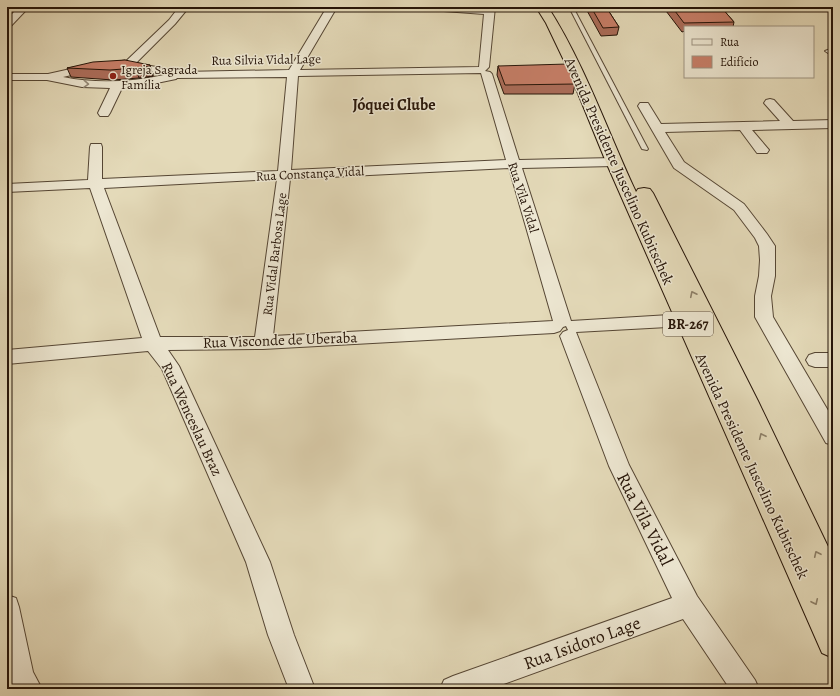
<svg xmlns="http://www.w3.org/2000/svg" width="840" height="696" font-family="Alegreya,serif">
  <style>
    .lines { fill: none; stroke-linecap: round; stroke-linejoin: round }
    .service-casing { stroke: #554634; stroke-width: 2 }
    .minor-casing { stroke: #554634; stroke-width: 2 }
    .trunk-casing { stroke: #251408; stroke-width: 2 }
    .service { fill: #ede7d2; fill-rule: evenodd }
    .minor { fill: #ede7d2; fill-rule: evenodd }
    .trunk { fill: #e4dab9; fill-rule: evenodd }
    .wall { fill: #ac6d5a; stroke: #251408 }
    .shaded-wall { fill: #8c594a; stroke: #251408 }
    .building { fill: #c87f69; stroke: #251408 }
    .oneway { stroke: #938877 }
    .oneway2 { stroke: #8e8169 }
    .poi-dot { fill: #8f2418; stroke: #ede7d2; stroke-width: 1.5 }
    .labels { text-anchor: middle; stroke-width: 3; stroke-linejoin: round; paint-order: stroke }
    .far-street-label { font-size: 13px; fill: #251408; stroke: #ede7d2 }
    .far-poi-label { font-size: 13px; fill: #251408; stroke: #ede7d2; text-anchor: start }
    .shield { fill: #ede7d2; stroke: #615345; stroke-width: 1 }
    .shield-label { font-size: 14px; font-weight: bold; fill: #251408 }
    .street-label { font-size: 15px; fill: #251408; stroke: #ede7d2 }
    .far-district-label { font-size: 16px; font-weight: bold; fill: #251408; stroke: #ede7d2 }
    .near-street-label { font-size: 18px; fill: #251408; stroke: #ede7d2 }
  </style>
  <rect width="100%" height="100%" fill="#e4dab9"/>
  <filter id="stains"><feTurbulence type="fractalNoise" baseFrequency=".005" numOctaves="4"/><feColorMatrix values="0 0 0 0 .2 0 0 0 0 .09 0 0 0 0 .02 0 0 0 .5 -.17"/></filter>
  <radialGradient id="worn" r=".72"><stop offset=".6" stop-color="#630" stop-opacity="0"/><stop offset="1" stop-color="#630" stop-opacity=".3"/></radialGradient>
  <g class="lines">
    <defs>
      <g id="service">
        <polygon points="569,7 573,7 648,149 647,150 642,149"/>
        <polygon points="833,48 833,52 828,53 825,51"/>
      </g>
      <g id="minor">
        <polygon points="19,7 29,7 10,27 7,28 7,19"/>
        <path d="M179 7H189L175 24 136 63 181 72 289 70 327 7H337L300 70 479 67 484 14 430 10 425 7H495L489 67 485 71 490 72 492 74 519 160 614 158 619 159 621 162 619 165 614 166 522 168 571 321 686 314 692 316 695 320 692 324 686 326 576 332 629 465 697 596 755 680 759 689H730L683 619 490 689H440L444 680 453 676 672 598 609 466 560 336 563 332 568 330 566 326 563 327 560 331 554 333 263 349 168 350 179 366 270 562 294 635 315 689H289L268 635 246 562 162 369 148 351 7 364V350L142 338 90 188 7 192V184L88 180 90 147 91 144H101L102 147V179L278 171 287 77 177 78 176 79 142 86 122 88 110 113 108 116H100L98 113 110 88 82 87 47 80H7V74H48L93 64 97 65 98 67 97 69 63 77C96 84 131 82 164 75L127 68 122 65 169 20ZM481 73 506 160 291 170 298 76ZM509 168 553 321 273 336 290 179ZM277 179 255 337H160L104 188Z"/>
        <polygon points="770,99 774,100 793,121 833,120 833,128 752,130 769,150 767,153 757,153 740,130 665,132 684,162 744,204 767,234 775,246 775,276 771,296 773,317 833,419 833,445 826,443 755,317 755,296 759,276 760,260 759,246 755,238 734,210 674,168 638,106 640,103 648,103 661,124 780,121 764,103 766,100"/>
        <polygon points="815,353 833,353 833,367 815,367 809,365 806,360 809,355"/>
        <polygon points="7,595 16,598 19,607 33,672 42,689 13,689 8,678"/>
      </g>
      <g id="trunk">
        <polygon points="485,7 505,7 503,9 489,12 485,11 483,9"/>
        <path d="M536 7H548C585 65 607 130 636 192L638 189 644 188 650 189 653 193 758 401 833 557V603L830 602 833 608V658L822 653 606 162 568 69 546 23Z"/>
      </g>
    </defs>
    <use href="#service" class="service-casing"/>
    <use href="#minor" class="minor-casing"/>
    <use href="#trunk" class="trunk-casing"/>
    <use href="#service" class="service"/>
    <use href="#minor" class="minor"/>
    <use href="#trunk" class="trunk"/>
  </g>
  <g class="wall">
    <polygon points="585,7 606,7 619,27 617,35 601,36"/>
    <polygon points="663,7 721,7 734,22 733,27 685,27 685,31 682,32"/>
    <polygon points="125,60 153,74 153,76 139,78 113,80 71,77 67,68"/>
    <polygon points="498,66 575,84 573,94 504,94 497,75"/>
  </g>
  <polygon class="shaded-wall" points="150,65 153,76 139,78 136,68"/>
  <g class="building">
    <polygon points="591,7 606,7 619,27 603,28"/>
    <polygon points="672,7 721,7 734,22 684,23"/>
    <polygon points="125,60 150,65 150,66 136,68 110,70 67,68 93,62"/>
    <polygon points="568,64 575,84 505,85 498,66"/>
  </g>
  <defs><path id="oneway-chevron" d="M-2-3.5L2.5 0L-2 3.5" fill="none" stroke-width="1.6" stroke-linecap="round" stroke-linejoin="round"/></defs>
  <use class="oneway" href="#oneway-chevron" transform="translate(86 84) rotate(4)"/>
  <g class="oneway2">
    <use href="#oneway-chevron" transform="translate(693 294) rotate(-116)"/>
    <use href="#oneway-chevron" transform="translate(762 436) rotate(-115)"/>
    <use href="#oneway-chevron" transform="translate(817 554) rotate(-115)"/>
    <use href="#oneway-chevron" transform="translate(815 602) rotate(65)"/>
  </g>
  <circle class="poi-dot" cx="113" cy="76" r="4"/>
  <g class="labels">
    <g class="far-street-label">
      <text transform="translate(266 59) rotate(-1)" y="5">Rua Silvia Vidal Lage</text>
      <text transform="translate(310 173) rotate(-3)" y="5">Rua Constança Vidal</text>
      <text transform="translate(524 197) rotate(72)" y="5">Rua Vila Vidal</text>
      <text transform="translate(274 254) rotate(-83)" y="5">Rua Vidal Barbosa Lage</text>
    </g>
    <g class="far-poi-label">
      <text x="121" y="74">Igreja Sagrada<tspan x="121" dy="15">Família</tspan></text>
    </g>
    <rect class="shield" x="663" y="312" width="50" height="24" rx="3"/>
    <g class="shield-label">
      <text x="688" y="329">BR-267</text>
    </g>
    <g class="street-label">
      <text transform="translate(619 171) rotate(66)" y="5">Avenida Presidente Juscelino Kubitschek</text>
      <text transform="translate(280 340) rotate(-2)" y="5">Rua Visconde de Uberaba</text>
      <text transform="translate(192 419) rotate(65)" y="5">Rua Wenceslau Braz</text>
      <text transform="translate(752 466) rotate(65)" y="5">Avenida Presidente Juscelino Kubitschek</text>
    </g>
    <g class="far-district-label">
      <text x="394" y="110">Jóquei Clube</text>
    </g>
    <g class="near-street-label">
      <text transform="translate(645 519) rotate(63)" y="6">Rua Vila Vidal</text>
      <text transform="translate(582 643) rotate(-20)" y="6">Rua Isidoro Lage</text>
    </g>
  </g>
  <rect width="840" height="696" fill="none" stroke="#e4dab9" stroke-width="24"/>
  <rect x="8" y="8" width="824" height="680" fill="none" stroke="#251408" stroke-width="2"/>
  <rect x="12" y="12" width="816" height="672" fill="none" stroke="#251408"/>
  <rect x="684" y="26" width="130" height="52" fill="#ede7d2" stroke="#9d9381"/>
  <rect x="692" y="39" width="20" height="6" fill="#ede7d2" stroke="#9d9381"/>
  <text x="720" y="46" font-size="12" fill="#251408">Rua</text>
  <rect x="692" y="56" width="20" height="12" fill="#c87f69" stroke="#9d9381"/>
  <text x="720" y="66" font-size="12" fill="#251408">Edifício</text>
  <rect width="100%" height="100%" filter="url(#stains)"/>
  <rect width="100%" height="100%" fill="url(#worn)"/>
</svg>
